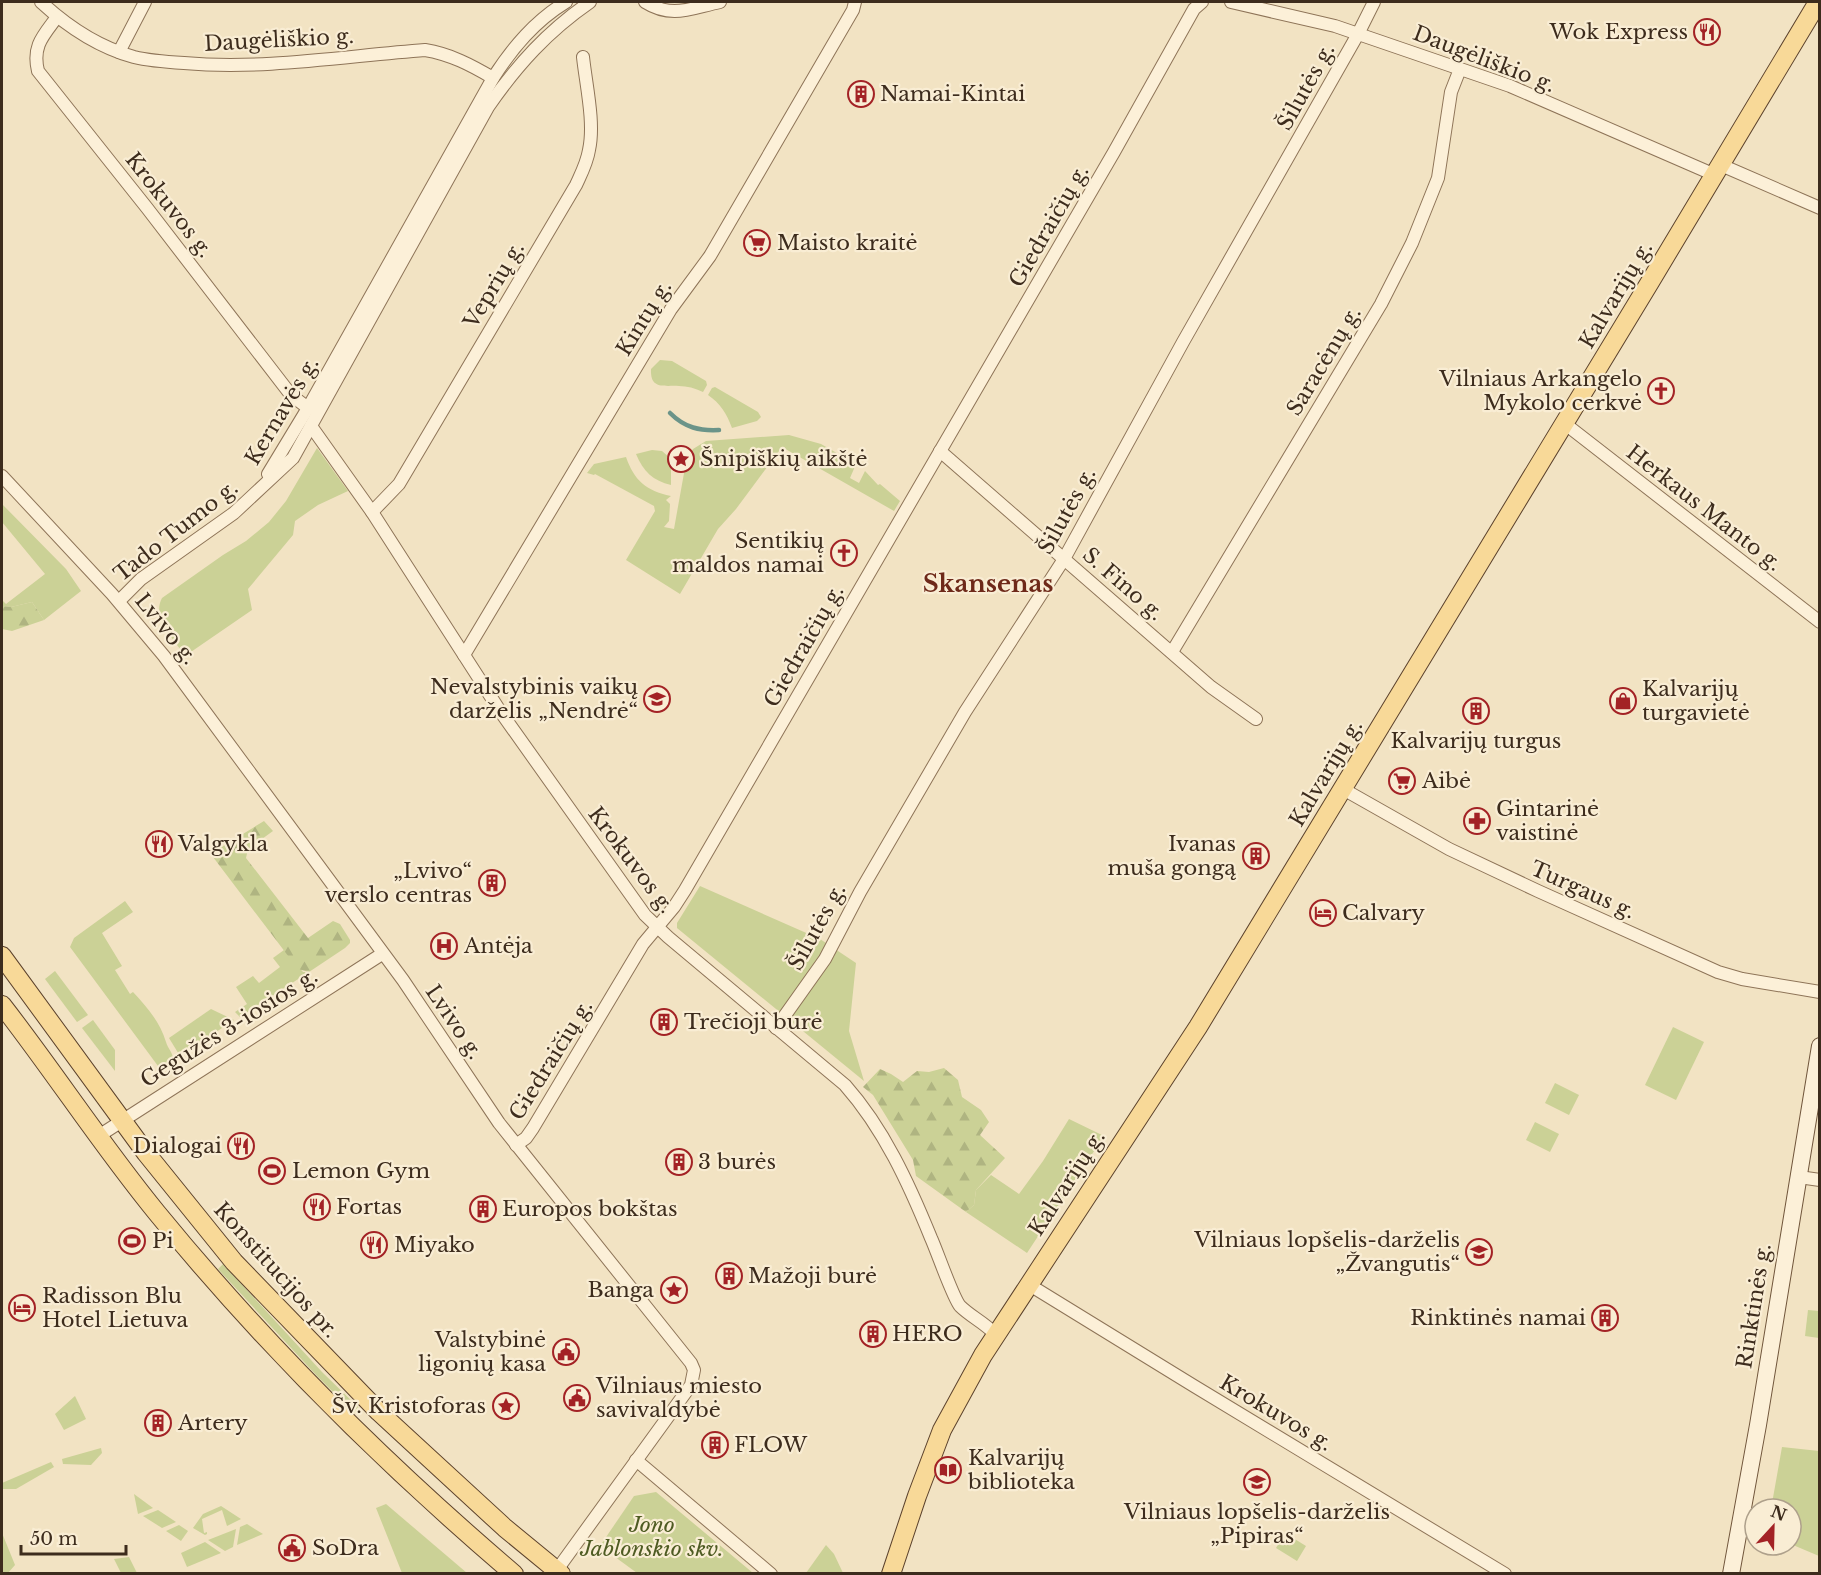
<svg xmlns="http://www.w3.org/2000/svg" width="1821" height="1575" font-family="'Libre Baskerville',serif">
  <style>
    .green { fill: #cbd196 }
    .forest { fill: url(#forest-firs) }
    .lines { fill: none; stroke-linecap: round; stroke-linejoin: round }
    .stream { stroke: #6b9489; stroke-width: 4.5 }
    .minor-casing { stroke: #8e7458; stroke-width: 14 }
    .secondary-casing { stroke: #70553b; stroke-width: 18 }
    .primary-casing { stroke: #5c422c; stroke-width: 20 }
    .minor { stroke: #fcf0d8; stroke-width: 12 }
    .secondary { stroke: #fcf0d8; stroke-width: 16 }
    .primary { stroke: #f8d998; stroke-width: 18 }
    .labels { text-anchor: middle; stroke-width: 4.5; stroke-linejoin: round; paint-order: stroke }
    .poi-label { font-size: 21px; fill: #3d2c1d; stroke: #f9edd4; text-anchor: start }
    .street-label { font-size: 21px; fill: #3d2c1d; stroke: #f9edd4 }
    .park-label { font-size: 21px; font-style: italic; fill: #4e5b22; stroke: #f9edd4 }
    .quarter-label { font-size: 24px; font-weight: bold; fill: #6e2919; stroke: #f9edd4 }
  </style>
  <defs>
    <pattern id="forest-firs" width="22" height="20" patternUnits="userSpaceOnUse" patternTransform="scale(1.5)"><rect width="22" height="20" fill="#cbd196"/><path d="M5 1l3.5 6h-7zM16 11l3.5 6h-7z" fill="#afb481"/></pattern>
  </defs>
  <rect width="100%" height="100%" fill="#f2e3c3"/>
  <g class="green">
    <path d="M660 360 672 361 706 381 707 385 703 392C695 388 687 386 679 386 664 385 650 390 651 369Z"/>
    <path d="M715 387 758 412 761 417 757 421 732 428C727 414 720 403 708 395L712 388Z"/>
    <path d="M789 435 821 444 856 464 850 478 859 483 865 471 878 485 880 484 900 501 894 511 782 447 736 509 718 529 680 594 626 560 655 511 654 506 595 474 594 475 587 473 594 464 626 457C634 480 646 491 671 496L666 500 670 504 669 521 664 527 674 529 686 462 693 449 706 441Z"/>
    <path d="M317 448 348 491 318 505 295 521 293 535 248 589 252 610 185 656C175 640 151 618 162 598L223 555 246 541 269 522 286 501Z"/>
    <path d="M652 450 662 451 671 459V485C653 481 643 471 636 454Z"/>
    <polygon points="2,504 66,569 81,591 44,620 32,602 11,607 2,606 2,600 6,604 45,574 2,522"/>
    <polygon points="700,886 820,939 856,963 849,1031 864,1081 677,928 677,923"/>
    <path d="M125 901 133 912 102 933 122 966 115 970 130 994 133 992C147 1007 160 1022 166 1042 168 1049 173 1052 173 1060L158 1066 70 947 74 938Z"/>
    <polygon points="284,950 303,972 309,972 240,1017 235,1012 247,1004 236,987 253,976 259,983 280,967 273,958"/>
    <polygon points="55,971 88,1015 77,1022 45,979"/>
    <polygon points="211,1009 234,1020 180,1056 169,1038"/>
    <polygon points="93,1020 115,1050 115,1071 82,1028"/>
    <polygon points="1673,1027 1704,1042 1676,1100 1645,1085"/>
    <polygon points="1555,1083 1579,1095 1569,1115 1545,1103"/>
    <polygon points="1069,1119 1104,1136 1027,1253 966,1212 974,1205 976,1190 991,1175 1019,1194 1043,1161"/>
    <polygon points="1535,1122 1559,1134 1550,1152 1526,1140"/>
    <polygon points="223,1264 322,1372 358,1407 354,1413 317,1376 218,1269"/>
    <polygon points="1808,1310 1819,1311 1819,1338 1805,1336"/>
    <polygon points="75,1396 86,1419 64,1430 55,1414"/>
    <polygon points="1782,1447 1819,1451 1819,1556 1793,1545 1794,1540 1791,1539 1791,1509 1771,1509"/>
    <polygon points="101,1448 102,1453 91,1465 63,1464 62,1459"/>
    <polygon points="51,1462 54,1467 16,1489 2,1489 2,1483"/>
    <polygon points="656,1492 753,1573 637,1573 600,1546 634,1496"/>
    <polygon points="134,1494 153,1508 138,1514"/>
    <polygon points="386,1504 467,1573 402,1573 376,1508"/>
    <polygon points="221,1506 241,1519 227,1526 222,1510 202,1519 204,1533 207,1532 207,1534 205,1535 193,1528 203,1514"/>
    <polygon points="158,1510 176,1522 162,1528 143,1516"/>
    <polygon points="247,1524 263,1534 237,1545 240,1527"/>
    <polygon points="179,1525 188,1531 181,1541 166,1531"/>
    <polygon points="236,1529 233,1547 225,1551 208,1540"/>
    <polygon points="2,1533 15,1565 8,1573 2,1573"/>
    <polygon points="1285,1533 1306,1546 1297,1561 1276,1548"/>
    <polygon points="205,1542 221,1553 187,1567 181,1553"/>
    <polygon points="826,1545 834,1554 843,1573 806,1573"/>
    <polygon points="129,1557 137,1573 121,1573 114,1559"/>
  </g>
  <g class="forest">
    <polygon points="32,602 44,620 12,631 2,629 2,606 11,607"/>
    <polygon points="264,821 273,831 248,849 246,858 308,938 333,921 340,924 350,940 350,943 345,948 309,972 298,969 213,857 215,851"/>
    <polygon points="944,1068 958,1080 962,1097 981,1110 989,1122 980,1135 1005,1158 976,1190 974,1205 966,1212 916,1176 913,1160 873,1095 863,1087 880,1069 891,1074 903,1082 917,1071 929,1072"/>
  </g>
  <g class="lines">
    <path class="stream" d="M670 413C685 428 700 431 719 430"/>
    <defs>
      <g id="minor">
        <path d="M41 2C68 27 98 47 134 57 150 61 167 62 184 63 264 70 345 56 425 50 450 54 471 65 493 78"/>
        <path d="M645 2C672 19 691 8 720 2"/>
        <polyline points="1231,2 1335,26 1510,86 1715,175"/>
        <path d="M57 17C43 36 32 46 38 71L147 208 291 395 308 408"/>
        <polyline points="119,52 145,2"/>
        <polyline points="1721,165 1820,208"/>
        <polyline points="1564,423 1820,622"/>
        <path d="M311 426 372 512 500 711 645 915 668 937 845 1085C884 1129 909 1184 931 1238 937 1251 953 1298 960 1306 971 1317 984 1322 996 1335"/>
        <polyline points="940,451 1211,687 1256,719"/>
        <path d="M268 474 308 408 493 78C513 47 535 21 566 2"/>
        <polyline points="2,476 112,594 164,656 403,980 499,1123 691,1363 694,1370 691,1385 554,1574"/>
        <path d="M372 512 399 484 576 185C581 174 587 163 589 150 595 123 586 85 583 57"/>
        <path d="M119 601 141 579 234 513 293 458 488 107C517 65 548 31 590 2"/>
        <polyline points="1172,652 1381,304 1412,243 1438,178 1451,92 1460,69"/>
        <polyline points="464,655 671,309 710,256 853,10 855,2"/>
        <polyline points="1343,789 1449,849 1538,891 1718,972 1742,979 1820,992"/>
        <polyline points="776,1028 825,959 860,892 965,712 1064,559 1183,342 1358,34 1374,2"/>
        <polyline points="97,1137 382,954"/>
        <polyline points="516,1145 526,1138 533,1128 643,944 674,907 685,890 1114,152 1194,9 1202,2"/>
        <polyline points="1799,1177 1820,1180"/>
        <polyline points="1028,1284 1194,1386 1505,1574"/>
        <polyline points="636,1460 771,1574"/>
      </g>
      <polyline id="secondary" points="1731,1574 1758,1425 1820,1046"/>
      <g id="primary">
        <polyline points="2,956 146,1153 234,1262 379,1412 505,1528 561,1574"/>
        <path d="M2 1005C55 1073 102 1146 157 1213 264 1344 385 1464 514 1574"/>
        <polyline points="891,1574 917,1496 942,1430 983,1355 1198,1027 1650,282 1818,2"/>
      </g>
    </defs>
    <use href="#minor" class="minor-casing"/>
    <use href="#secondary" class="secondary-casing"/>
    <use href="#primary" class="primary-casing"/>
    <use href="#minor" class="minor"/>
    <use href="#secondary" class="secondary"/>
    <use href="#primary" class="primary"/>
  </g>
  <defs>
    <symbol id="restaurant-ring" viewBox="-11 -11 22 22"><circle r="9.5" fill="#f9edd4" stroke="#a32225" stroke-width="1.5"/><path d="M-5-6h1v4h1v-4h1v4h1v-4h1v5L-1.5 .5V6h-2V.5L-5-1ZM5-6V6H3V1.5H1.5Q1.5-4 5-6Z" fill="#a32225"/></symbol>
    <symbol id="building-ring" viewBox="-11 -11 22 22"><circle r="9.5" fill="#f9edd4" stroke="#a32225" stroke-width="1.5"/><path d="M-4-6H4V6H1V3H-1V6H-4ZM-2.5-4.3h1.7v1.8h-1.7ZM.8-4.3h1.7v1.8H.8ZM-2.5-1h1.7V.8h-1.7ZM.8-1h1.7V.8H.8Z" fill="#a32225"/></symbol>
    <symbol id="supermarket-ring" viewBox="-11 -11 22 22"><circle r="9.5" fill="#f9edd4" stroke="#a32225" stroke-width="1.5"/><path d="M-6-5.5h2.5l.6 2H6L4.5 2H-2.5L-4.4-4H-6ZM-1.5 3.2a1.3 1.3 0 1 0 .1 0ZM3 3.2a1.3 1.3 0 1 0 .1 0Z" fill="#a32225"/></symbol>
    <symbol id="church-ring" viewBox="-11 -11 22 22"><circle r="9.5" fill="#f9edd4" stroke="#a32225" stroke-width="1.5"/><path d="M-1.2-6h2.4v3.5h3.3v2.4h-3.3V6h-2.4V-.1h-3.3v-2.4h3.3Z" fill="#a32225"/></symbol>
    <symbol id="sight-ring" viewBox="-11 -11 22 22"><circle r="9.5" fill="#f9edd4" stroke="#a32225" stroke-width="1.5"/><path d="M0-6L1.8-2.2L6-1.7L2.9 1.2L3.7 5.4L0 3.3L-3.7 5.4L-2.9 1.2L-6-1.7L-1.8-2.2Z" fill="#a32225"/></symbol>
    <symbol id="school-ring" viewBox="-11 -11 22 22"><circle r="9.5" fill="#f9edd4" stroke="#a32225" stroke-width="1.5"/><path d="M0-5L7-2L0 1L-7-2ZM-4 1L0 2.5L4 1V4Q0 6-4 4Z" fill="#a32225"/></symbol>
    <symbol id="shop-ring" viewBox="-11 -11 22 22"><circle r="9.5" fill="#f9edd4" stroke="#a32225" stroke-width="1.5"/><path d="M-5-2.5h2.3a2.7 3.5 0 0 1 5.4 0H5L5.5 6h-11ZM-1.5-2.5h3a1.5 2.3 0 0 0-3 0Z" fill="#a32225"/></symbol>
    <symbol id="pharmacy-ring" viewBox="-11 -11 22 22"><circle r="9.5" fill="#f9edd4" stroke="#a32225" stroke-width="1.5"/><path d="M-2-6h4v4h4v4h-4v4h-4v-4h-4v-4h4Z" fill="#a32225"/></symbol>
    <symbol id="hotel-ring" viewBox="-11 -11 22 22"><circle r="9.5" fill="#f9edd4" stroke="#a32225" stroke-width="1.5"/><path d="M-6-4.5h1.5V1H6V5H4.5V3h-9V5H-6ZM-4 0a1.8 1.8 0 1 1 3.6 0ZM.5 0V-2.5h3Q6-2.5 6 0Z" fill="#a32225"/></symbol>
    <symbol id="hospital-ring" viewBox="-11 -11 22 22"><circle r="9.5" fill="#f9edd4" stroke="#a32225" stroke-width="1.5"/><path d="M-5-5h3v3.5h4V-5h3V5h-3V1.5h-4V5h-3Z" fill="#a32225"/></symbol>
    <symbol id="stadium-ring" viewBox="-11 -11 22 22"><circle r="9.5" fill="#f9edd4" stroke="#a32225" stroke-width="1.5"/><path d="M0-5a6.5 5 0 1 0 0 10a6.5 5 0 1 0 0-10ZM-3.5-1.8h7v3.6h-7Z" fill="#a32225"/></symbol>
    <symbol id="civic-ring" viewBox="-11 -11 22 22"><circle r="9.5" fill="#f9edd4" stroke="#a32225" stroke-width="1.5"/><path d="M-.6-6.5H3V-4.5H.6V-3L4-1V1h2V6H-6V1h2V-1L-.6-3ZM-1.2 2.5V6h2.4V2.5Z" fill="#a32225"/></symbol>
    <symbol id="library-ring" viewBox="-11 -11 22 22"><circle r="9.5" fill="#f9edd4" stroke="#a32225" stroke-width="1.5"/><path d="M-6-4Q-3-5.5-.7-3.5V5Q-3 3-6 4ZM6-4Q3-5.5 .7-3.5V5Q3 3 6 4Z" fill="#a32225"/></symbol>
  </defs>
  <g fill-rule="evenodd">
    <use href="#restaurant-ring" x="1692" y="17" width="30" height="30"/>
    <use href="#building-ring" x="846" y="79" width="30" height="30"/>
    <use href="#supermarket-ring" x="742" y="228" width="30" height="30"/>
    <use href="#church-ring" x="1646" y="376" width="30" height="30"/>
    <use href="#sight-ring" x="666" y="444" width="30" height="30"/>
    <use href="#church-ring" x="829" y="538" width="30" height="30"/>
    <use href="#school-ring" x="642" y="684" width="30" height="30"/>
    <use href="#shop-ring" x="1608" y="686" width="30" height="30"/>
    <use href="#building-ring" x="1461" y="696" width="30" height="30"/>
    <use href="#supermarket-ring" x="1387" y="766" width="30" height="30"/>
    <use href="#pharmacy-ring" x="1462" y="806" width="30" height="30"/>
    <use href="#restaurant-ring" x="144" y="829" width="30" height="30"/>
    <use href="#building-ring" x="1241" y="841" width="30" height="30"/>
    <use href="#building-ring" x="477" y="868" width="30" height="30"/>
    <use href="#hotel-ring" x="1308" y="898" width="30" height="30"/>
    <use href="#hospital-ring" x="429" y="931" width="30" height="30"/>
    <use href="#building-ring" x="649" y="1007" width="30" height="30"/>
    <use href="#restaurant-ring" x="226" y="1131" width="30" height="30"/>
    <use href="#building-ring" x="664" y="1147" width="30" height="30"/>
    <use href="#stadium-ring" x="257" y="1156" width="30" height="30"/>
    <use href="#restaurant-ring" x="302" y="1192" width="30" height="30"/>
    <use href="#building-ring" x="468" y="1194" width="30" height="30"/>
    <use href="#stadium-ring" x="117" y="1226" width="30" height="30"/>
    <use href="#restaurant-ring" x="359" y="1230" width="30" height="30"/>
    <use href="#school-ring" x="1464" y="1237" width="30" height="30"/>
    <use href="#building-ring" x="714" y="1261" width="30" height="30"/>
    <use href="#sight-ring" x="659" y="1275" width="30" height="30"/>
    <use href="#hotel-ring" x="7" y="1293" width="30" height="30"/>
    <use href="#building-ring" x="1590" y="1303" width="30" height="30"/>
    <use href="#building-ring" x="858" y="1319" width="30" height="30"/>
    <use href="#civic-ring" x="551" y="1337" width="30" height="30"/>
    <use href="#civic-ring" x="562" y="1383" width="30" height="30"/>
    <use href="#sight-ring" x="491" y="1391" width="30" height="30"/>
    <use href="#building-ring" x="143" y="1408" width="30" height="30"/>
    <use href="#building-ring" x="700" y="1430" width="30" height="30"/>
    <use href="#library-ring" x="933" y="1455" width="30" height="30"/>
    <use href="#school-ring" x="1242" y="1467" width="30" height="30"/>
    <use href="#civic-ring" x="277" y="1533" width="30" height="30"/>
  </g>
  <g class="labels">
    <g class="poi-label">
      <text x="1688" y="39" text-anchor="end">Wok Express</text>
      <text x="880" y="101">Namai-Kintai</text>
      <text x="777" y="250">Maisto kraitė</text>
      <text x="1642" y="386" text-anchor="end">Vilniaus Arkangelo<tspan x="1642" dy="24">Mykolo cerkvė</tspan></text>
      <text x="700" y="466">Šnipiškių aikštė</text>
      <text x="824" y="548" text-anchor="end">Sentikių<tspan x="824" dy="24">maldos namai</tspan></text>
      <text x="638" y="694" text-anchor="end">Nevalstybinis vaikų<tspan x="638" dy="24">darželis „Nendrė“</tspan></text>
      <text x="1642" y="696">Kalvarijų<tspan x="1642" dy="24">turgavietė</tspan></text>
      <text x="1476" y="748" text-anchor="middle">Kalvarijų turgus</text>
      <text x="1422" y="788">Aibė</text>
      <text x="1496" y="816">Gintarinė<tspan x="1496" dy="24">vaistinė</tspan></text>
      <text x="178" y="851">Valgykla</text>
      <text x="1236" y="851" text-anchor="end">Ivanas<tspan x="1236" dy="24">muša gongą</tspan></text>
      <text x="472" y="878" text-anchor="end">„Lvivo“<tspan x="472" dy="24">verslo centras</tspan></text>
      <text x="1342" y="920">Calvary</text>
      <text x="464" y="953">Antėja</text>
      <text x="684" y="1029">Trečioji burė</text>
      <text x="222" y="1153" text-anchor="end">Dialogai</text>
      <text x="698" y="1169">3 burės</text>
      <text x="292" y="1178">Lemon Gym</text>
      <text x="336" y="1214">Fortas</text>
      <text x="502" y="1216">Europos bokštas</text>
      <text x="1460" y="1247" text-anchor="end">Vilniaus lopšelis-darželis<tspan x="1460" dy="24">„Žvangutis“</tspan></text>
      <text x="152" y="1248">Pi</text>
      <text x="394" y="1252">Miyako</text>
      <text x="748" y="1283">Mažoji burė</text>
      <text x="654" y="1297" text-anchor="end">Banga</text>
      <text x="42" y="1303">Radisson Blu<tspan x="42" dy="24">Hotel Lietuva</tspan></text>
      <text x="1586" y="1325" text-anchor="end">Rinktinės namai</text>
      <text x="892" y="1341">HERO</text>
      <text x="546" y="1347" text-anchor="end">Valstybinė<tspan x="546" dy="24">ligonių kasa</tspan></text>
      <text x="596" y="1393">Vilniaus miesto<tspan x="596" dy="24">savivaldybė</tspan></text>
      <text x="486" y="1413" text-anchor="end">Šv. Kristoforas</text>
      <text x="178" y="1430">Artery</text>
      <text x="734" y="1452">FLOW</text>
      <text x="968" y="1465">Kalvarijų<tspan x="968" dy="24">biblioteka</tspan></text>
      <text x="1257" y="1519" text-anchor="middle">Vilniaus lopšelis-darželis<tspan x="1257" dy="24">„Pipiras“</tspan></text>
      <text x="312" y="1555">SoDra</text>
    </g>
    <g class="street-label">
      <text transform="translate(279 40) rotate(-3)" y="7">Daugėliškio g.</text>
      <text transform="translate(1484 59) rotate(21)" y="7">Daugėliškio g.</text>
      <text transform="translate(1306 87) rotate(-61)" y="7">Šilutės g.</text>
      <text transform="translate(169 205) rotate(52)" y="7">Krokuvos g.</text>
      <text transform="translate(1049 226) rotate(-60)" y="7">Giedraičių g.</text>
      <text transform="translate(494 285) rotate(-59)" y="7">Veprių g.</text>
      <text transform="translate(1616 295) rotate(-59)" y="7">Kalvarijų g.</text>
      <text transform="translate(644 318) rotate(-58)" y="7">Kintų g.</text>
      <text transform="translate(1324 361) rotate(-59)" y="7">Saracėnų g.</text>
      <text transform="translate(282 411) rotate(-59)" y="7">Kernavės g.</text>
      <text transform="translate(1704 508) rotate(38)" y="7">Herkaus Manto g.</text>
      <text transform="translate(1067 511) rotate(-61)" y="7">Šilutės g.</text>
      <text transform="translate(176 531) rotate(-38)" y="7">Tado Tumo g.</text>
      <text transform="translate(1123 584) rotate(41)" y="7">S. Fino g.</text>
      <text transform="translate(166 629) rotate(51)" y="7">Lvivo g.</text>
      <text transform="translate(804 646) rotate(-60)" y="7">Giedraičių g.</text>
      <text transform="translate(1326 773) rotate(-59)" y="7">Kalvarijų g.</text>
      <text transform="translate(631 860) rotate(53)" y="7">Krokuvos g.</text>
      <text transform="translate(1583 890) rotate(24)" y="7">Turgaus g.</text>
      <text transform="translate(817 927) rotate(-61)" y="7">Šilutės g.</text>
      <text transform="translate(454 1022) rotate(56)" y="7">Lvivo g.</text>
      <text transform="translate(229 1028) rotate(-32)" y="7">Gegužės 3-iosios g.</text>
      <text transform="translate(551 1060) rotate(-58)" y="7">Giedraičių g.</text>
      <text transform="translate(1067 1183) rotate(-57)" y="7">Kalvarijų g.</text>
      <text transform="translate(276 1270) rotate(48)" y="7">Konstitucijos pr.</text>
      <text transform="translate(1754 1306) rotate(-81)" y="7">Rinktinės g.</text>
      <text transform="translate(1276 1413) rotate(31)" y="7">Krokuvos g.</text>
    </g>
    <g class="park-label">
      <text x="652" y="1532">Jono<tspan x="652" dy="24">Jablonskio skv.</tspan></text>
    </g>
    <g class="quarter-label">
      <text x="988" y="592">Skansenas</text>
    </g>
  </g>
  <rect width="1821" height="1575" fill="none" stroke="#3d2c1d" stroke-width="6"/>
  <g transform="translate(1773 1527) rotate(22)"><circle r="28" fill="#f9edd4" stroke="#aea08b" stroke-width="1.5"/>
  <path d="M0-4.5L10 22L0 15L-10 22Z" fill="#a32225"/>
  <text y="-9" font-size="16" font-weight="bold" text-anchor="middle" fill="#3d2c1d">N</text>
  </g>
  <path d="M21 1545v9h105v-9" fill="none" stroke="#3d2c1d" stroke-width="3"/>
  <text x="30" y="1545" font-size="18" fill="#3d2c1d" stroke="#f9edd4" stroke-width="4.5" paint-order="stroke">50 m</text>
</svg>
